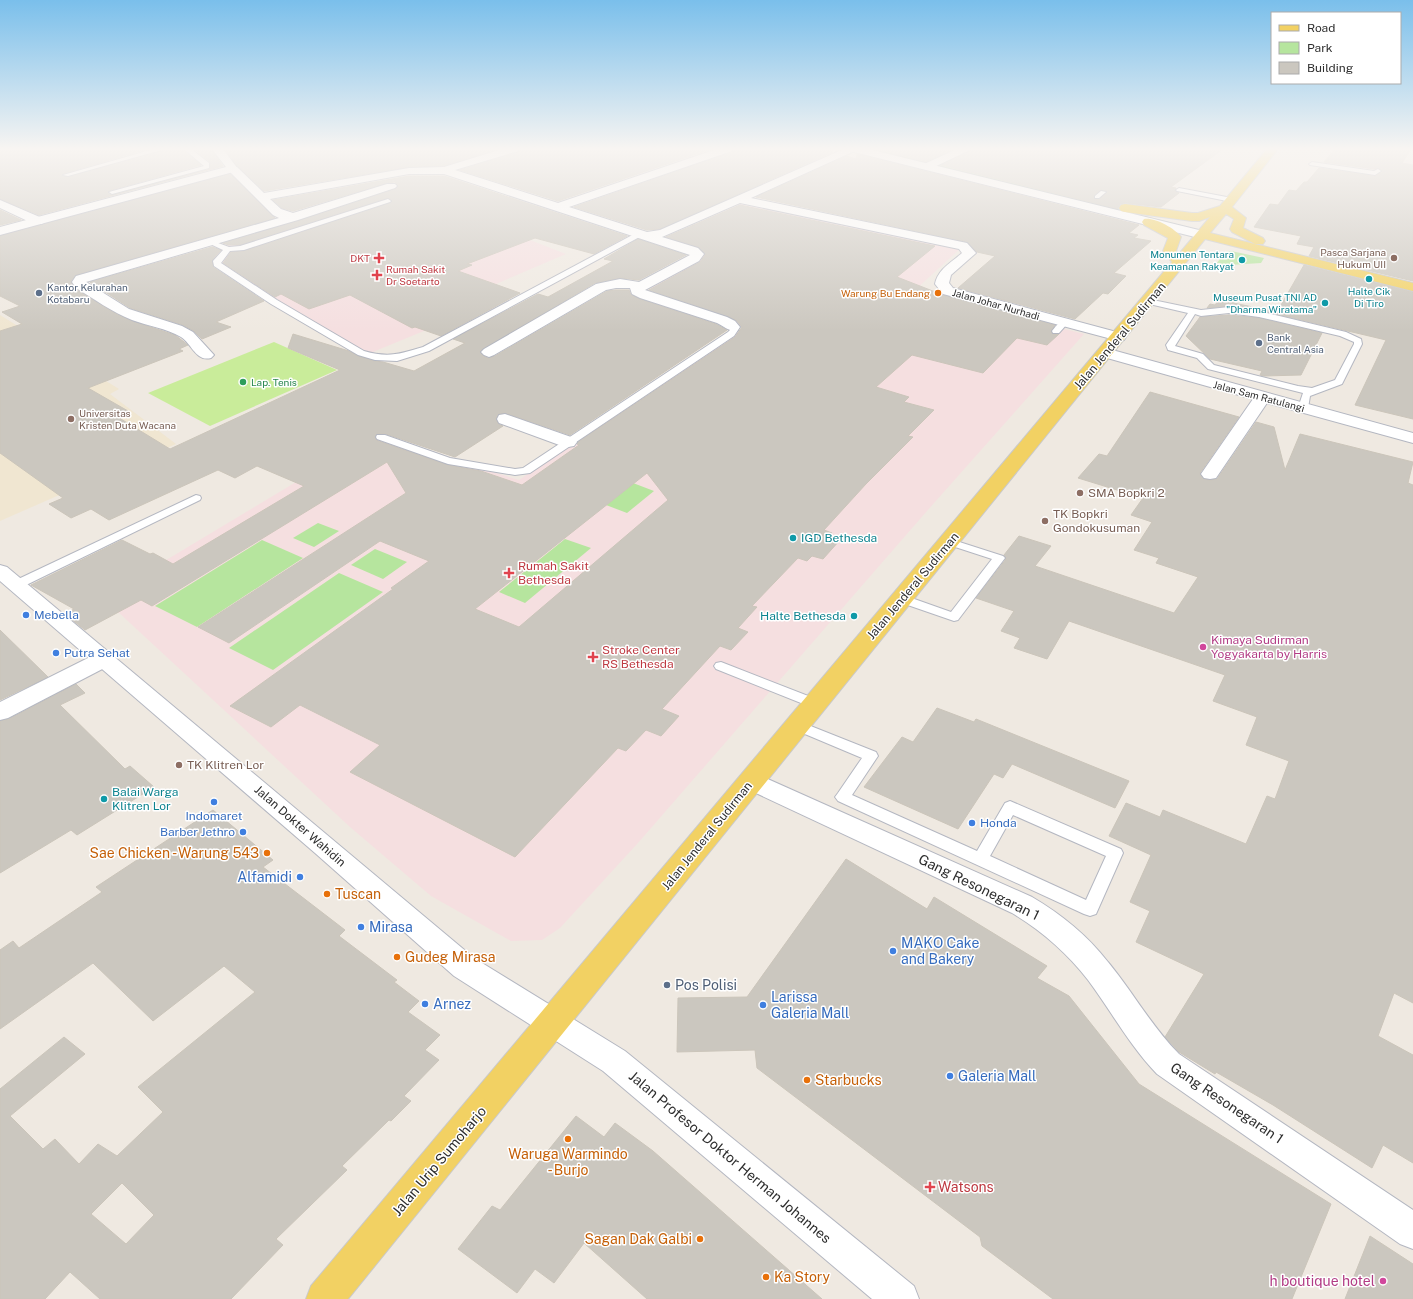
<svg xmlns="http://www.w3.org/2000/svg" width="1413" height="1299" font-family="'Public Sans',sans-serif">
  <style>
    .education { fill: #f0e6d1 }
    .medical { fill: #f5dfe0 }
    .green { fill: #b6e59e }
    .pitch { fill: #c9ec9a }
    .building { fill: #cbc7bf; stroke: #cbc5ba; fill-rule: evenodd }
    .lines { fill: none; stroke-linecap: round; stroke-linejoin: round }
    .lane-casing { stroke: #b4b7c1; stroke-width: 2 }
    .street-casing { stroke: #b4b7c1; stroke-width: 2 }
    .secondary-casing { stroke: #b4b7c1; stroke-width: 2 }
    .primary-casing { stroke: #c9c9c9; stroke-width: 2 }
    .lane { fill: #fff; fill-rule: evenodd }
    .street { fill: #fff; fill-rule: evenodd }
    .secondary { fill: #fff; fill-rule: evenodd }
    .primary { fill: #f2d163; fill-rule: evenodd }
    .health-dot { fill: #e0444e; stroke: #fff; stroke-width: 1.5 }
    .education-dot { fill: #8d6e63; stroke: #fff; stroke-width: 1.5 }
    .culture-dot { fill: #0f9aa8; stroke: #fff; stroke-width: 1.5 }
    .service-dot { fill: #5c6f8a; stroke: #fff; stroke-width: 1.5 }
    .food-dot { fill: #e8710a; stroke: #fff; stroke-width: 1.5 }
    .leisure-dot { fill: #2e9e5b; stroke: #fff; stroke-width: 1.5 }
    .shop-dot { fill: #3f7fe0; stroke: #fff; stroke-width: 1.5 }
    .hotel-dot { fill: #d1479c; stroke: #fff; stroke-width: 1.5 }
    .labels { text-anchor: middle; stroke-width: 3; stroke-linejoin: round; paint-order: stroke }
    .far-education-label { font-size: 10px; fill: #785e54; stroke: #fff; text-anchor: end }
    .far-culture-label { font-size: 10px; fill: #0d838f; stroke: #fff; text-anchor: end }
    .far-health-label { font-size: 10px; fill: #be3a42; stroke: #fff; text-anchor: end }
    .far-service-label { font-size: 10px; fill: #4e5e75; stroke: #fff; text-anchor: start }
    .far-food-label { font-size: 10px; fill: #c56008; stroke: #fff; text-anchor: end }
    .far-street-label { font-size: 10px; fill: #2e2e2e; stroke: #fff }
    .far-leisure-label { font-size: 10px; fill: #27864d; stroke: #fff; text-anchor: start }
    .street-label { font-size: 12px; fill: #2e2e2e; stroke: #fff }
    .education-label { font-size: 12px; fill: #785e54; stroke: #fff; text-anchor: start }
    .culture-label { font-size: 12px; fill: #0d838f; stroke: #fff; text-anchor: start }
    .health-label { font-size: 12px; fill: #be3a42; stroke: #fff; text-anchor: start }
    .shop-label { font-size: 12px; fill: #366cbe; stroke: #fff; text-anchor: start }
    .hotel-label { font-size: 12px; fill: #b23c85; stroke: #fff; text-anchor: start }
    .near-food-label { font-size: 14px; fill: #c56008; stroke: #fff; text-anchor: start }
    .near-shop-label { font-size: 14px; fill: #366cbe; stroke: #fff; text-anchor: start }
    .near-street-label { font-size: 14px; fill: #2e2e2e; stroke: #fff }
    .near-service-label { font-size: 14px; fill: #4e5e75; stroke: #fff; text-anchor: start }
    .near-health-label { font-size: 14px; fill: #be3a42; stroke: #fff; text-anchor: start }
    .near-hotel-label { font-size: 14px; fill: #b23c85; stroke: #fff; text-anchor: end }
  </style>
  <rect width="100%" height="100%" fill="#efe9e1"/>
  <polygon class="education" points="0,315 119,389 110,394 176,444 0,521"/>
  <g class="medical">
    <polygon points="385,195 491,225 566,254 468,296 487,305 368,354 324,331 202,252"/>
    <polygon points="745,202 962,247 914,291 1084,334 927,511 638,843 560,928 542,940 511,941 431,896 350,827 103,598 371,437 463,470 470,465 519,480 745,327 648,287 708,251 663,239"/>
  </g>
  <g class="green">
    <polygon points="861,149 875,149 1181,225 1186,227"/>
    <polygon points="1231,251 1264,258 1261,263 1230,265 1217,263 1225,252"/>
    <polygon points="633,483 654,491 627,513 606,505"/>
    <polygon points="318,523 339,531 314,547 293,538"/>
    <polygon points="565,539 591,548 525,603 499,592"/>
    <polygon points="262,540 303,558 197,627 155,606"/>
    <polygon points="375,549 407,562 383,579 351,565"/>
    <polygon points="339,573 383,592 273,670 229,648"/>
  </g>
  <polygon class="pitch" points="274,342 337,370 210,426 148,393"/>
  <g class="building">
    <polygon points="0,149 147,149 62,174 63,176 68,177 166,149 183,149 201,165 108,191 112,195 210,169 210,162 194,149 211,149 223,166 39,215 0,199"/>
    <polygon points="225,149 496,149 444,166 409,167 264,191 237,166"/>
    <polygon points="520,149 711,149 558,201 460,170 518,152"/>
    <polygon points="734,149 824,149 833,152 660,229 647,230 574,207 732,152"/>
    <polygon points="876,149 953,149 926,162"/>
    <path d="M973 149H1223L1171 187 1176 188 1175 191 1179 193 1161 207 1125 203 1120 204 1118 209 941 165ZM1101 190 1107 192 1100 199H1094V195Z"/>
    <polygon points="1335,149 1411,149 1402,163 1413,165 1413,281 1309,256 1314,247 1297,244 1301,236 1254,227 1270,204 1278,205 1289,190 1296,191 1304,182 1307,182 1319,168 1375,176 1382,171 1379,168 1374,169 1324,162"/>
    <polygon points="857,154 1139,225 1129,233 1138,235 1134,238 1151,241 1114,273 1126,276 1108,294 1103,293 1075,319 958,288 995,256 977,252 967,242 756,197 847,156 856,159"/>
    <path d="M230 174 275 218 76 275 71 281 75 289 117 314 132 321 175 335 188 345 179 349 183 351 88 388 128 411 116 416 170 449 340 370 288 348 293 334 349 351 358 356 375 361 383 362 414 371 465 343 453 339 538 294 548 297 613 261 604 259 638 239 686 255 639 280 620 278 595 283 480 351 483 356 488 358 495 356 607 291 616 290H629L631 295 640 299 716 324 727 330 570 435 505 413 499 414 496 418 498 424 503 426 455 457 386 434H377L375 436 376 440 448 465 481 471 522 485 579 445 577 444 578 442 735 337 742 327 736 320 649 290 700 262 705 255 698 247 666 237 740 205 935 246 897 277 943 295 1055 325 1051 332 1053 334H1059L1047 345 1017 338 983 373 912 355 876 387 909 397 904 402 934 410 908 436 913 437 866 484 824 530 832 533 829 536 840 540 823 559 812 556 807 561 798 558 752 606 757 607 738 628 748 632 731 650 720 646 662 709 679 716 661 736 646 730 626 751 618 748 515 857 350 772 380 745 300 705 271 727 230 706 393 589 391 588 429 561 380 541 229 643 198 627 406 493 387 462 152 606 141 600 85 630 65 614 74 609 31 585 122 540 150 554 153 553 173 564 304 486 257 466 235 478 218 470 109 520 91 509 71 518 49 504 63 498 0 453V331L22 324 2 312 20 306 0 296V236ZM647 473 668 500 519 627 475 609Z"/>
    <polygon points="409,176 444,176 627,236 594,254 535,238 467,264 472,265 458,271 520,293 441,336 415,327 412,328 350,295 309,309 281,294 275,297 223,263 231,252 244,251 390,203 392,201 388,198 240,245 229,245 223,243 298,221 395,189 398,186 395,182 387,183 293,211 282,208 273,200"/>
    <polygon points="0,210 21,220 0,225"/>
    <polygon points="212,247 221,250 212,260 213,267 264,301 216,322 231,327 202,339 194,331 183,325 130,308 90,282"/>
    <polygon points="1304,265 1413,292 1413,419 1355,405 1386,340 1259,310 1229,306 1207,308 1210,304 1215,305 1219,300 1277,312"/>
    <polygon points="1229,315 1259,318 1322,333 1301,375 1264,376 1260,375 1262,371 1210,359 1186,336 1200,317"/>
    <polygon points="1150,392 1239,417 1200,473 1204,479 1210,480 1217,479 1256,422 1274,427 1285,470 1300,434 1413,462 1408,483 1413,485 1413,1003 1394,993 1378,1036 1413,1055 1413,1163 1383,1145 1372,1168 1273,1105 1216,1072 1215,1074 1179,1052 1165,1037 1204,974 1136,942 1150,911 1130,902 1151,855 1109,836 1126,803 1160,817 1163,810 1246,844 1267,796 1275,799 1289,761 1246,745 1257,717 1213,701 1225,675 1069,621 1047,659 1014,648 1020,638 1001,631 1014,611 976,598 1006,559 1004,555 1019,536 1051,546 1035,566 1174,613 1198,577 1156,563 1159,558 1134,550 1152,522 1131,515 1143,498 1078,478 1099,454 1107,456"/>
    <polygon points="0,630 48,677 0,700"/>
    <polygon points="76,684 85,693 60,705 125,769 130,766 154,787 77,835 71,830 0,873 0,721 9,719"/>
    <polygon points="937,708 974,722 976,719 1129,781 1115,808 1012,764 1003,778 994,774 958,829 864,787 902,737 913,742"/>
    <path d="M213 810 273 860 263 867 345 930 339 936 397 980 394 982 419 1001 408 1012 440 1035 425 1050 439 1060 404 1096 411 1101 391 1121 389 1120 342 1166 347 1170 276 1239 283 1245 231 1299H100L70 1272 45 1299H0V1089L64 1037 85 1054 10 1116 43 1149 55 1139 79 1164 98 1144 117 1156 163 1112 138 1087 255 992 224 966 153 1021 93 963 0 1029V950L13 941 19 948 102 892 96 887ZM122 1183 154 1215 126 1244 91 1214Z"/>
    <polygon points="846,859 927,909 934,897 1047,966 1037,978 1069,996 1139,1084 1331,1204 1292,1299 1053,1299 982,1246 980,1237 757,1068 755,1050 677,1052 678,998 747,997"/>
    <polygon points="576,1116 604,1137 615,1123 653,1151 822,1299 647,1299 584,1243 554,1283 535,1269 517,1293 458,1249 492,1206 500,1210"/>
    <polygon points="1370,1236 1413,1264 1413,1299 1345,1299"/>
  </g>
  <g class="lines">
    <defs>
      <g id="lane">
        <polygon points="154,149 165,149 68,176 63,175"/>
        <polygon points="184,149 191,149 209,163 209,168 112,194 109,192 204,166"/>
        <polygon points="1312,162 1374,171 1378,169 1381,171 1375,175 1310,165 1309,164"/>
        <polygon points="1179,188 1232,198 1235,200 1232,202 1177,191 1176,190"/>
        <polygon points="1101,191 1106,192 1099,198 1095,198 1095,196"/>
        <path d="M388 199 391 201 390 202 244 250 230 251 221 263 277 300 364 351C388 358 400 354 423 347L638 232H641L645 234 429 351 397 361 375 360 358 355 271 304 214 266 213 261 223 250 206 242 210 240 229 247 240 246Z"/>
        <path d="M1145 299H1148L1201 310 1229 307 1259 311 1346 332 1361 339 1362 344 1342 384 1310 396 1308 408 1303 411 1298 408 1303 393 1208 369 1197 358 1168 350 1166 345 1188 313 1145 303 1144 301ZM1229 313 1259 317 1340 336 1354 342V344L1335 380 1312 388 1298 386 1214 365 1203 354 1175 346 1195 314 1201 316Z"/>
        <path d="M1064 320 1067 321 1068 323 1059 333H1053L1052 331C1055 327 1059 322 1064 320Z"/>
        <polygon points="733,324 736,325 738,330 734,336 530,473 515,475 448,464 377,439 376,437 377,435 385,435 450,458 515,469 523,468 728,332 730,330 729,327"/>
        <polygon points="196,495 200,496 201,498 200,500 20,588 12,588 10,585 12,582"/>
        <polygon points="950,539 1003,556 1005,558 958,620 954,621 899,602 897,599 899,596 903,595 951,612 992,559 946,544 944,542 946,540"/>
        <polygon points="721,662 821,701 823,704 821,707 816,709 716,669 714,666 716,663"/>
        <path d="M798 721 876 752 878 756 852 795 977 851 1005 803 1010 801 1121 849 1123 853 1096 914 1090 916 1084 914 838 801 835 797 838 793 862 758 793 729 791 726 793 723ZM1013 815 1106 856 1086 900 990 856Z"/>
      </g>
      <g id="street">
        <path d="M502 149H519L518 151 455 170 558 203 717 149H733L732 151 569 207 647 232 660 230 844 149H859L751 198 967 243 976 253 951 275 949 283 953 288 1124 334 1126 337 1124 340 1119 341 943 294 935 284C938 269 952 262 962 253L959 249 740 203 662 237 698 248 704 254 699 261 645 290 727 317 735 321 740 327 738 330C729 332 725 327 717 323L640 298 632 294 630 288H616L606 290 494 355 489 357 484 355 481 352 484 349 596 284 620 279 639 282 690 255 444 174H409L270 199 281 209 293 213 387 184H395L397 186 395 188 298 220 86 282 129 309 182 326 193 332 214 355 211 358C196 362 192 344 181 337 166 328 148 326 132 320 112 312 94 299 76 288L72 282 76 276 279 218 273 215 229 171 228 169 229 167H237L264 193 409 168 444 167Z"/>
        <polygon points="957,149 972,149 930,169 922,169 921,167 922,165"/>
        <polygon points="0,200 42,218 44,221 42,224 34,224 0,208"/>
        <polygon points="1105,348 1413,433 1413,443 1267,403 1216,478 1210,479 1204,478 1201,474 1253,399 1100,356 1097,353 1100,350"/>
        <polygon points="505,414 574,438 577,442 574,446 568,447 562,446 499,423 497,419 499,415"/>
        <polygon points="104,652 112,654 115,659 112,664 8,718 0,720 0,702 96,654"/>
        <path d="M752 772 1032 897C1061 914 1087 935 1108 962 1133 992 1151 1026 1179 1054L1413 1210V1249L1400 1244 1157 1074C1130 1046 1111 1011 1088 980 1067 953 1042 931 1012 913L743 787 739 781 743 775Z"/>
      </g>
      <g id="secondary">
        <polygon points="212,149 223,149 238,169 237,171 0,235 0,227 226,167"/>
        <polygon points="849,149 868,149 1207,232 1209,235 1207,238 1203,239 850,151"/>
        <polygon points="0,565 7,567 474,958 625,1051 914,1286 919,1299 872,1299 603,1071 454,976 315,853 0,581"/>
      </g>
      <path id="primary" d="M1267 149H1278L1232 207 1246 218 1243 228 1263 238 1265 241 1263 244H1255L1232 232 1230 229 1234 219 1226 214 1210 233 1413 283V291L1205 239 348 1299H306L311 1286 1172 262 1163 251 1168 238 1144 225 1142 222 1144 219C1154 217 1175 228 1181 237L1176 251 1179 254 1210 217 1199 221H1192L1125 212 1121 211 1119 208 1121 205 1125 204 1192 213H1198L1220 206Z"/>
    </defs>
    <use href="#lane" class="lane-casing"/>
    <use href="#street" class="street-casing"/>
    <use href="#secondary" class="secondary-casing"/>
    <use href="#primary" class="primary-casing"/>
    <use href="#lane" class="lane"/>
    <use href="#street" class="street"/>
    <use href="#secondary" class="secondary"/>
    <use href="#primary" class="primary"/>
  </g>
  <linearGradient id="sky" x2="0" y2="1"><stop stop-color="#7abfeb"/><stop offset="0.45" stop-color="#f8f5f2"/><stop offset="1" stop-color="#f8f5f2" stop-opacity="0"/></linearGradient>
  <rect width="1413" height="331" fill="url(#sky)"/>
  <g class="health-dot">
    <path d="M377 252h4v4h4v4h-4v4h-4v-4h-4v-4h4z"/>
    <path d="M375 269h4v4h4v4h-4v4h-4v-4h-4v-4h4z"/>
    <path d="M507 567h4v4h4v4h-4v4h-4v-4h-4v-4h4z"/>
    <path d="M591 651h4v4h4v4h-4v4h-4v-4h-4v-4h4z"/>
    <path d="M928 1181h4v4h4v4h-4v4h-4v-4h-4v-4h4z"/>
  </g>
  <g class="education-dot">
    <circle cx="1394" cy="258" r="4"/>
    <circle cx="71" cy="419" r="4"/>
    <circle cx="1080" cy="493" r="4"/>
    <circle cx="1045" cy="521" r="4"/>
    <circle cx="179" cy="765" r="4"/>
  </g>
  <g class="culture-dot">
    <circle cx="1242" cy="260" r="4"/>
    <circle cx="1369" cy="279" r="4"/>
    <circle cx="1325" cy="303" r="4"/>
    <circle cx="793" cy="538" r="4"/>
    <circle cx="854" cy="616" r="4"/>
    <circle cx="104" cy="799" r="4"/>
  </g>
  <g class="service-dot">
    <circle cx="39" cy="293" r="4"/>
    <circle cx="1259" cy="343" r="4"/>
    <circle cx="667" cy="985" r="4"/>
  </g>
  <g class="food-dot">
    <circle cx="938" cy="293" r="4"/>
    <circle cx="267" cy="853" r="4"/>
    <circle cx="327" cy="894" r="4"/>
    <circle cx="397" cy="957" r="4"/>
    <circle cx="807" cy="1080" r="4"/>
    <circle cx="568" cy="1139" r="4"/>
    <circle cx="700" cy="1239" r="4"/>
    <circle cx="766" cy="1277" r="4"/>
  </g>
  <circle class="leisure-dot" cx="243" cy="382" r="4"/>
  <g class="shop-dot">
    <circle cx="26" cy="615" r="4"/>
    <circle cx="56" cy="653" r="4"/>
    <circle cx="214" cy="802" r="4"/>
    <circle cx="972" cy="823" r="4"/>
    <circle cx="243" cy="832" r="4"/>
    <circle cx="300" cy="877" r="4"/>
    <circle cx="361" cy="927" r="4"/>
    <circle cx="893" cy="951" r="4"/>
    <circle cx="425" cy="1004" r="4"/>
    <circle cx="763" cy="1005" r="4"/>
    <circle cx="950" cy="1076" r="4"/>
  </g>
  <g class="hotel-dot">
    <circle cx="1203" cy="647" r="4"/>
    <circle cx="1383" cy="1281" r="4"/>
  </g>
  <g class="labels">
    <g class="far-education-label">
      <text x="1386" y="256">Pasca Sarjana<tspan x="1386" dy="12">Hukum UII</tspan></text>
      <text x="79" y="417" text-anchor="start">Universitas<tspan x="79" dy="12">Kristen Duta Wacana</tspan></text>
    </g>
    <g class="far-culture-label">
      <text x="1234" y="258">Monumen Tentara<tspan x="1234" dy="12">Keamanan Rakyat</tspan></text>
      <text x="1369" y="295" text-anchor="middle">Halte Cik<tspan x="1369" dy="12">Di Tiro</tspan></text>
      <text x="1317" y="301">Museum Pusat TNI AD<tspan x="1317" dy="12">"Dharma Wiratama"</tspan></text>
    </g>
    <g class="far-health-label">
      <text x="370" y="262">DKT</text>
      <text x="386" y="273" text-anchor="start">Rumah Sakit<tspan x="386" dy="12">Dr Soetarto</tspan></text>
    </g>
    <g class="far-service-label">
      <text x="47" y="291">Kantor Kelurahan<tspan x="47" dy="12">Kotabaru</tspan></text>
      <text x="1267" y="341">Bank<tspan x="1267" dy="12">Central Asia</tspan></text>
    </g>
    <g class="far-food-label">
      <text x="930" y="297">Warung Bu Endang</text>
    </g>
    <g class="far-street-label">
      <text transform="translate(996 304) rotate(16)" y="4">Jalan Johar Nurhadi</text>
      <text transform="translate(1259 396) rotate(15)" y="4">Jalan Sam Ratulangi</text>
    </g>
    <g class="far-leisure-label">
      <text x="251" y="386">Lap. Tenis</text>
    </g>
    <g class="street-label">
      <text transform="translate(1120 336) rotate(-50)" y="4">Jalan Jenderal Sudirman</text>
      <text transform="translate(913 586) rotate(-50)" y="4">Jalan Jenderal Sudirman</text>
      <text transform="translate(300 826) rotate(41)" y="4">Jalan Dokter Wahidin</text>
      <text transform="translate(707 836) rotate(-51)" y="4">Jalan Jenderal Sudirman</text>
    </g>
    <g class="education-label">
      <text x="1088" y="497">SMA Bopkri 2</text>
      <text x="1053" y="518">TK Bopkri<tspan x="1053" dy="14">Gondokusuman</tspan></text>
      <text x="187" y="769">TK Klitren Lor</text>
    </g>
    <g class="culture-label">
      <text x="801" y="542">IGD Bethesda</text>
      <text x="846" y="620" text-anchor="end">Halte Bethesda</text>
      <text x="112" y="796">Balai Warga<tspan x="112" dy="14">Klitren Lor</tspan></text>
    </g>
    <g class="health-label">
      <text x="518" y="570">Rumah Sakit<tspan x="518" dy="14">Bethesda</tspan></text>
      <text x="602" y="654">Stroke Center<tspan x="602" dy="14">RS Bethesda</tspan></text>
    </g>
    <g class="shop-label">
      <text x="34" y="619">Mebella</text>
      <text x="64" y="657">Putra Sehat</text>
      <text x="214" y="820" text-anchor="middle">Indomaret</text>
      <text x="980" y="827">Honda</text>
      <text x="235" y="836" text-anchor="end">Barber Jethro</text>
    </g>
    <g class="hotel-label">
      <text x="1211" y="644">Kimaya Sudirman<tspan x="1211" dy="14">Yogyakarta by Harris</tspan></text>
    </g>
    <g class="near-food-label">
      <text x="259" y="858" text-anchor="end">Sae Chicken - Warung 543</text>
      <text x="335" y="899">Tuscan</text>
      <text x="405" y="962">Gudeg Mirasa</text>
      <text x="815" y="1085">Starbucks</text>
      <text x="568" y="1159" text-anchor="middle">Waruga Warmindo<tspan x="568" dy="16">- Burjo</tspan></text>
      <text x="692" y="1244" text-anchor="end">Sagan Dak Galbi</text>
      <text x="774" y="1282">Ka Story</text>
    </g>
    <g class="near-shop-label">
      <text x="292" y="882" text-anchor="end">Alfamidi</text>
      <text x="369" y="932">Mirasa</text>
      <text x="901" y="948">MAKO Cake<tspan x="901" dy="16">and Bakery</tspan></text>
      <text x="771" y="1002">Larissa<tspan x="771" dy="16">Galeria Mall</tspan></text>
      <text x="433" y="1009">Arnez</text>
      <text x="958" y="1081">Galeria Mall</text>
    </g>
    <g class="near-street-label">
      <text transform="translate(979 887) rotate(26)" y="5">Gang Resonegaran 1</text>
      <text transform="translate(1227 1103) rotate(34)" y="5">Gang Resonegaran 1</text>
      <text transform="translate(730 1157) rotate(40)" y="5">Jalan Profesor Doktor Herman Johannes</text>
      <text transform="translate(439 1161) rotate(-50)" y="5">Jalan Urip Sumoharjo</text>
    </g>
    <g class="near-service-label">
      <text x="675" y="990">Pos Polisi</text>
    </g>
    <g class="near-health-label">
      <text x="938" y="1192">Watsons</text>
    </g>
    <g class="near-hotel-label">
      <text x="1375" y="1286">h boutique hotel</text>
    </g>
  </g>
  <rect x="1271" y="12" width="130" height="72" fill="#ffffff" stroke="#ababab"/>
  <rect x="1279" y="25" width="20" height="6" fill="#f2d163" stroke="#ababab"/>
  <text x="1307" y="32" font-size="12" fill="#2e2e2e">Road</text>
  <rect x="1279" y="42" width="20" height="12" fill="#b6e59e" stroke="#ababab"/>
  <text x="1307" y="52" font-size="12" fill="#2e2e2e">Park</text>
  <rect x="1279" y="62" width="20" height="12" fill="#cbc7bf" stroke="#ababab"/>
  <text x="1307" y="72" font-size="12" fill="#2e2e2e">Building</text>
</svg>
